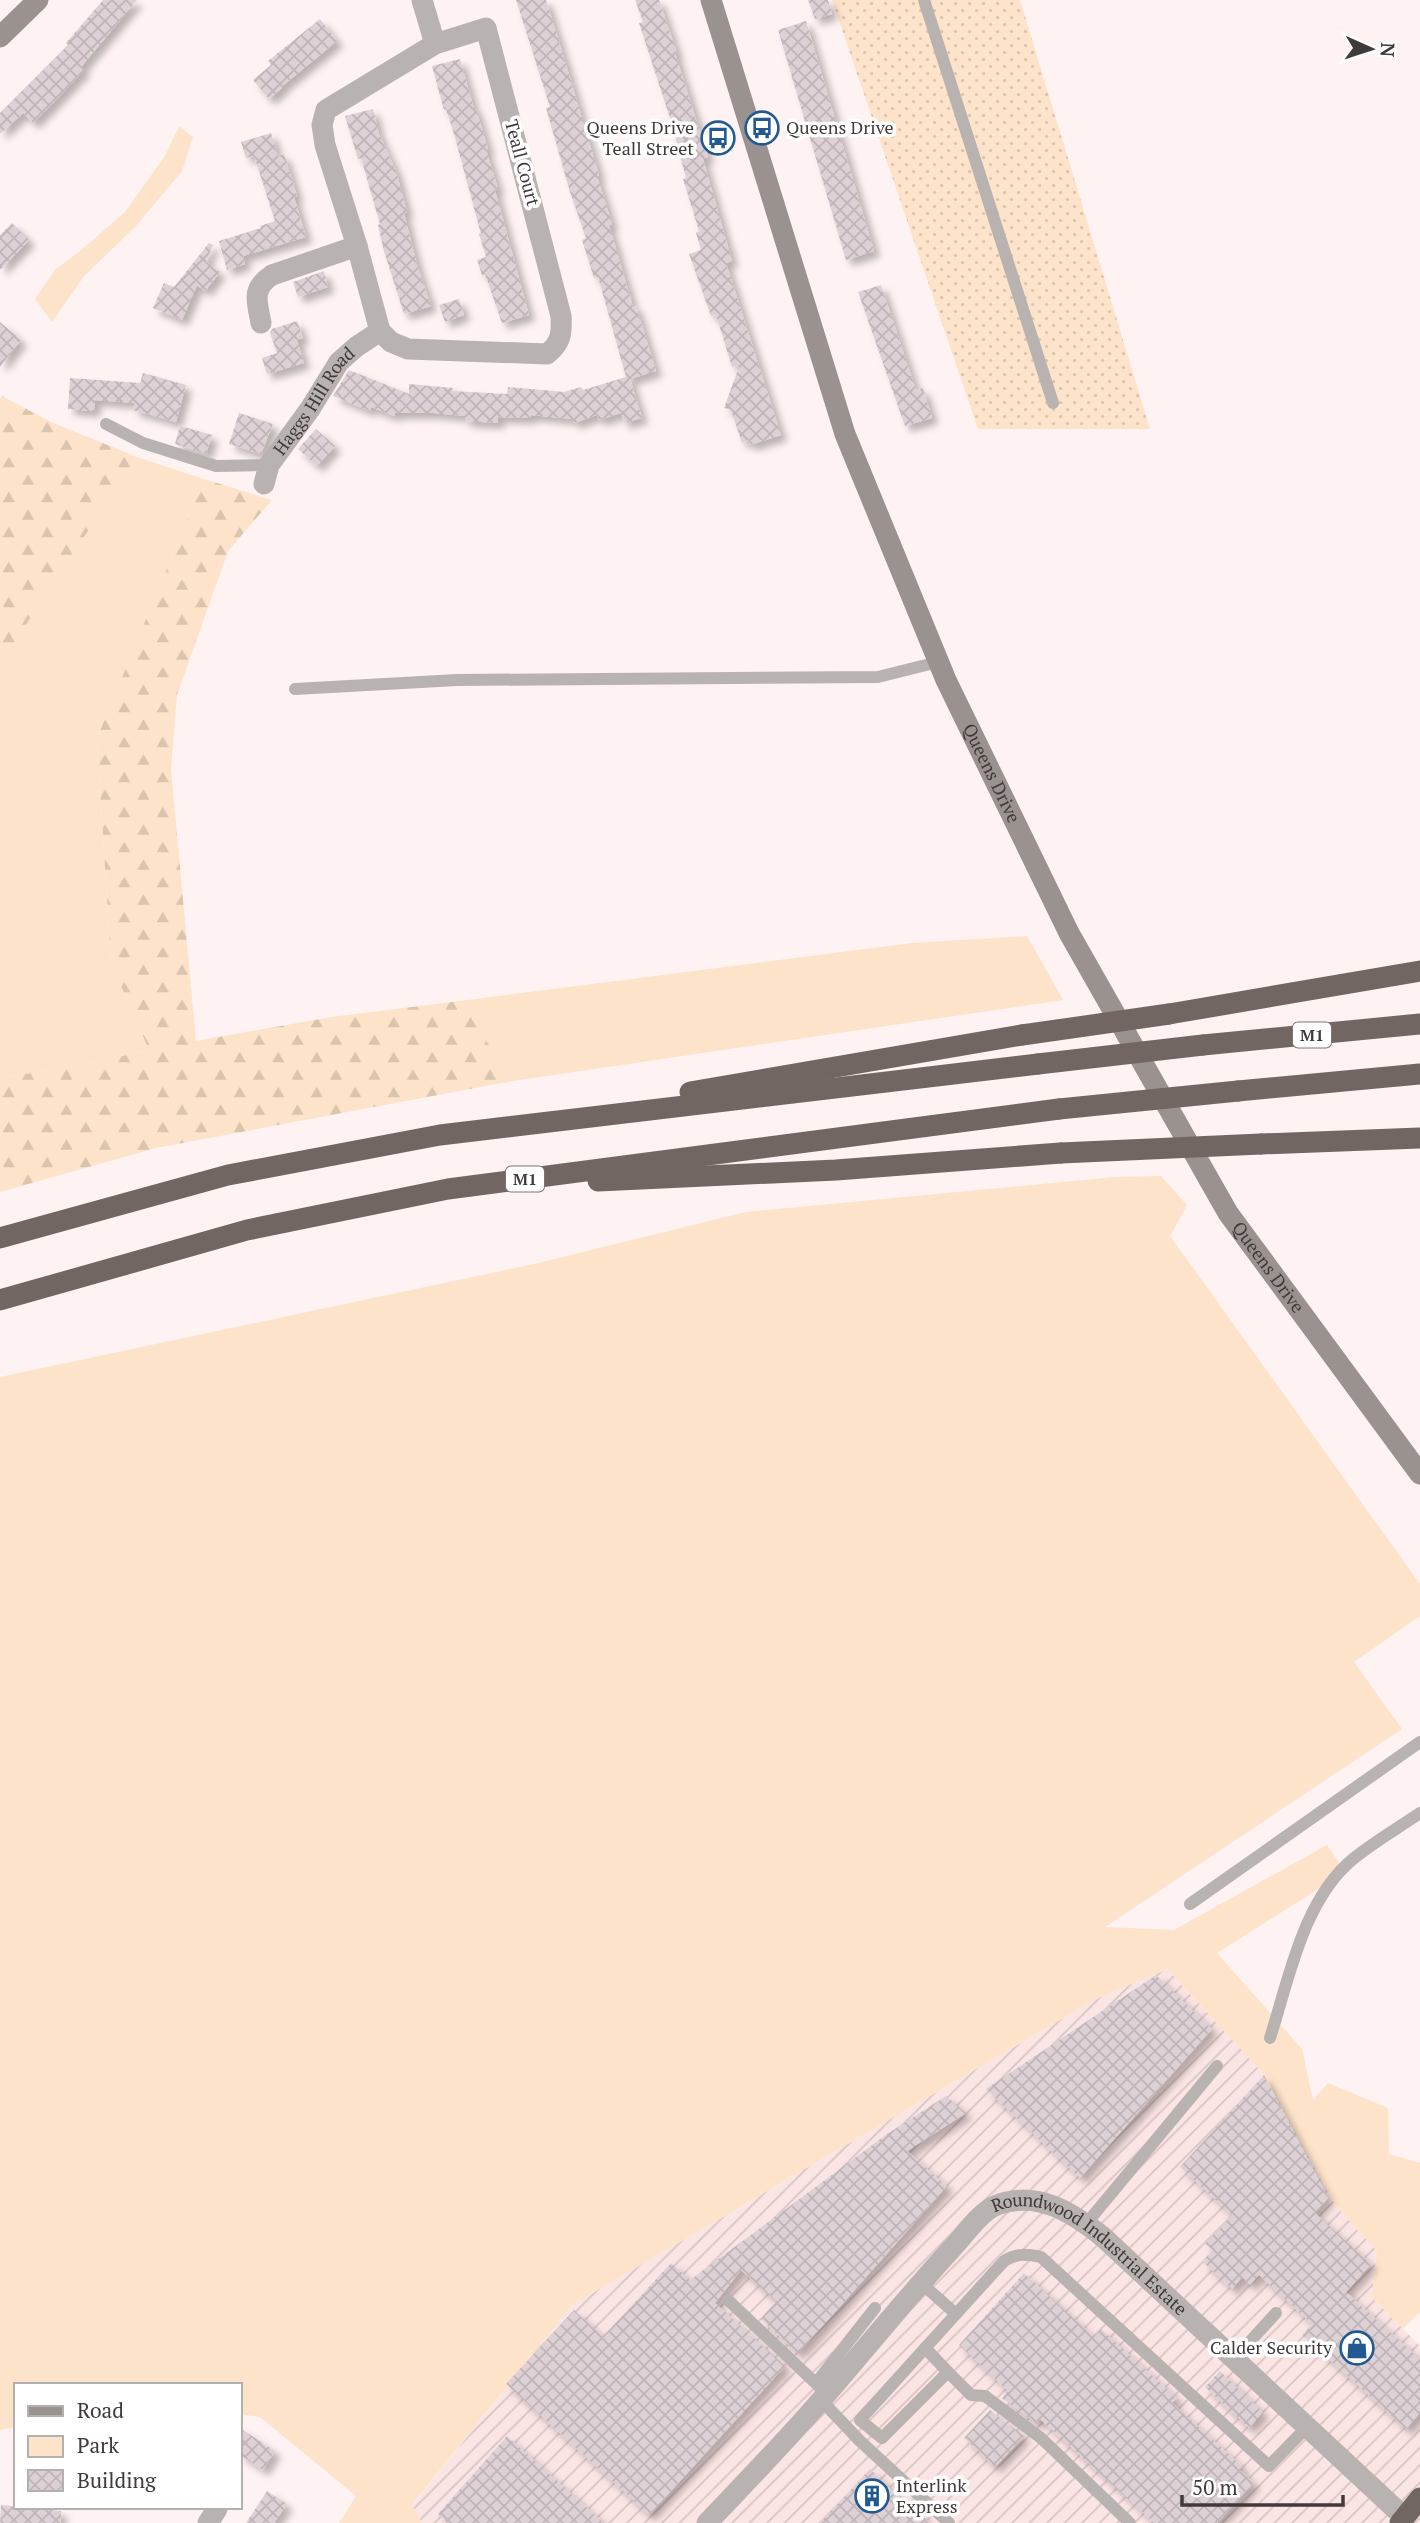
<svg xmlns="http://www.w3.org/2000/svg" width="1420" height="2523" font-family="'PT Serif',serif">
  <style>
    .industrial { fill: url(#industrial-furrows) }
    .green { fill: #fde3c9 }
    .forest { fill: url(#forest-firs) }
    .garden { fill: url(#garden-dots) }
    .building { fill: url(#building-cross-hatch); filter: url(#shadow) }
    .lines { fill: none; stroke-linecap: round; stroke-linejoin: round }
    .lane { stroke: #b8b2b0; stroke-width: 12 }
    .street { stroke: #b8b2b0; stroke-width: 21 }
    .secondary { stroke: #9a928f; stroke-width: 21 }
    .highway { stroke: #716662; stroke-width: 21 }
    .highway-bridge { stroke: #716662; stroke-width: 21 }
    .labels { text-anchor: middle; stroke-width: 7; stroke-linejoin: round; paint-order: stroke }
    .shield { fill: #fff; stroke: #797575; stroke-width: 2 }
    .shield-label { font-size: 16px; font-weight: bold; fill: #403a3a }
    .poi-label { font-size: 18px; fill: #403a3a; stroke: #fff; text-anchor: end }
    .street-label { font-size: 18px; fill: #403a3a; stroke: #fff }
  </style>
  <defs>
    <pattern id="industrial-furrows" width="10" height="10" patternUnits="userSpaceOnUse" patternTransform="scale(1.75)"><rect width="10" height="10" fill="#fbe4e4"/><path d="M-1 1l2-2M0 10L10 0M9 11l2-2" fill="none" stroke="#d8c4c4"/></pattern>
    <pattern id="forest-firs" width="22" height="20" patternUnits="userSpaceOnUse" patternTransform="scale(1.75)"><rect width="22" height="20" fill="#fde3c9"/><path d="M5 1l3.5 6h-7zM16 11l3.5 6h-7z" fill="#dac4ad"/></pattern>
    <pattern id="garden-dots" width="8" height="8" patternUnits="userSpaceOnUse" patternTransform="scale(1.75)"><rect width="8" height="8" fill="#fde3c9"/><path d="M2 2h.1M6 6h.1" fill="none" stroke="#dac4ad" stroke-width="1.8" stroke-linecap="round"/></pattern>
    <pattern id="building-cross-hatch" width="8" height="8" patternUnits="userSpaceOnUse" patternTransform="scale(1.75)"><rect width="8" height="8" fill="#ddd1d6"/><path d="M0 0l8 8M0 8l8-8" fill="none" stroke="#bfb4b8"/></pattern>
    <filter id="shadow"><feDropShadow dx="6" dy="6" stdDeviation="3.5" flood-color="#0004"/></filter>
  </defs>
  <rect width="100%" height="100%" fill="#fef2f2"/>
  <polygon class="industrial" points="1167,1969 1262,2072 1336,2206 1377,2251 1372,2297 1420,2346 1420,2523 422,2523 412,2506 572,2305 1096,1999"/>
  <g class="green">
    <polygon points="179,126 193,137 182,171 135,227 84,276 52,322 35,299 56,269 79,252 125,212 165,156"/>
    <polygon points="137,457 204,479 97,738 111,963 149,1050 87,1064 0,1078 0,664"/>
    <polygon points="1027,936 1063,1000 513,1081 460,1001 912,943"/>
    <polygon points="1161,1176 1187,1205 1170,1236 1420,1584 1420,1616 1354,1662 1402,1729 1105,1927 1174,1930 1327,1845 1345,1872 1217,1953 1302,2049 1313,2100 1328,2083 1388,2108 1389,2154 1420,2163 1420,2312 1403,2329 1372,2297 1377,2251 1336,2206 1262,2072 1167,1969 1096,1999 572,2305 412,2505 422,2523 339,2523 356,2496 260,2417 240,2414 240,2385 16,2385 16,2427 0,2430 0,1377 534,1264 746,1212 1115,1177"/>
  </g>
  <g class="forest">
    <polygon points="2,396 51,422 137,457 0,664 0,399"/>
    <polygon points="204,479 272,500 228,551 177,695 171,769 196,1041 331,1017 460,1001 513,1081 156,1148 0,1192 0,1078 87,1064 149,1050 111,963 97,738"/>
  </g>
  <polygon class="garden" points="832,0 1020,0 1150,429 978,429"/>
  <g class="building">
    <polygon points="103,0 137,0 81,67 84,70 51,105 33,123 23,113 0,134 0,113 68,45 66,43"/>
    <polygon points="516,0 546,0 564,58 599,175 597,176 612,224 609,225 633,307 636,306 656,371 630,379 642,418 624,423 621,413 599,420 597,415 574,423 572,419 531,415 531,418 498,417 498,423 465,421 465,416 434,413 395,413 394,416 371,407 370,411 333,396 349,370 409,394 409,384 453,388 452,391 507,394 508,387 564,392 581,387 583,390 626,377 598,277 594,278 582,240 586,238 570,192 546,108 550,107"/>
    <polygon points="635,0 659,0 677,53 675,53 708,157 703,159 732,261 726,263 781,435 750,445 749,440 742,443 731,410 724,408 740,364 732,367 716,315 711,316 689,254 701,250 696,233 699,231 683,179 686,178 671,121 639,23 643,22"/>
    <polygon points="808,0 828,0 832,14 815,19"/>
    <polygon points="320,19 337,41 281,87 282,88 269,99 253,80 271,65 268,61"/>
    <polygon points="806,21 874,251 846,260 778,30"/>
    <polygon points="460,59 474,109 476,109 488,149 486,150 498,189 495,190 529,315 502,323 485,274 482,275 477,260 486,257 479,234 481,234 454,134 446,109 444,110 432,66"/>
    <polygon points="373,109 379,134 396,171 407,212 404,213 417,265 431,306 404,314 384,251 378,225 380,224 361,158 358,159 345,116"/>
    <polygon points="271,133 278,156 284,154 297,196 294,197 306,237 243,256 245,264 227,270 219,241 261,228 260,226 275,221 254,156 246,158 241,142"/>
    <polygon points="12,223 29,240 0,270 0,235"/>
    <polygon points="209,243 213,245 206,262 220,272 205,291 197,285 182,320 153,308 164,283 174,287"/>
    <polygon points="324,271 328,287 298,297 293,282"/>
    <polygon points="881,285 916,390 923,388 932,418 905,426 858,292"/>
    <polygon points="459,299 464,315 445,322 439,305"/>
    <polygon points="297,321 303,338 297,340 304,363 267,374 262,358 277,353 270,333 272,329"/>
    <polygon points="0,322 21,340 0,367"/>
    <polygon points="143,373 186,385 176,422 133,410 135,403 95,400 94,411 68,409 70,378 140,383"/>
    <polygon points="239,413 273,424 261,454 229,444"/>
    <polygon points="180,426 212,435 206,454 175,444"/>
    <polygon points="316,429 335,446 317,466 298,449"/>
    <polygon points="1156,1975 1212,2029 1080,2178 986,2089"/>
    <polygon points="1264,2075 1328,2198 1315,2213 1371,2264 1346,2292 1420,2359 1420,2413 1406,2429 1302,2335 1312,2324 1259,2275 1250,2285 1242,2277 1232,2289 1202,2261 1213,2250 1205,2244 1232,2215 1180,2167"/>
    <polygon points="946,2096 966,2113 907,2151 947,2186 803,2348 797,2353 761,2319 776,2301 741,2270 715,2303 785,2366 649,2515 506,2384 574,2310 603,2337 671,2263 690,2280 887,2134"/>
    <polygon points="1024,2273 1094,2337 1101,2329 1177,2398 1172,2403 1243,2467 1240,2470 1254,2483 1217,2523 1154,2523 1040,2419 1036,2423 1002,2398 1008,2391 959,2345"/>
    <polygon points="1220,2371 1263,2412 1249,2428 1205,2387"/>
    <polygon points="990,2410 1024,2436 995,2467 964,2438"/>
    <polygon points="240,2428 275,2451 263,2470 240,2455"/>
    <polygon points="507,2436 604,2523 447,2523 438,2514"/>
    <polygon points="870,2469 930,2523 820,2523"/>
    <polygon points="267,2491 287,2504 274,2523 246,2523"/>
    <polygon points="1,2505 61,2511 61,2523 0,2523"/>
  </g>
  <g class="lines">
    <g class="lane">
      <polyline points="924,0 1053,403"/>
      <polyline points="106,424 143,443 216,466 269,465"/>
      <polyline points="295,689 457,680 878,677 938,662"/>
      <polyline points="1190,1904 1420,1742"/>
      <path d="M1270 2038C1289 1979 1303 1900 1353 1859 1374 1842 1398 1828 1420 1813"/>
      <polyline points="1086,2224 1217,2066"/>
      <path d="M921 2283 956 2314 1004 2261C1017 2253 1027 2254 1041 2257L1269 2466 1307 2427"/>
      <polyline points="728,2300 827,2394"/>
      <polyline points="956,2314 860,2420 882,2438 948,2372 971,2395 985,2396 1041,2438 1130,2523"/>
      <polyline points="925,2348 948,2372"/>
      <polyline points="1234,2359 1276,2313"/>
      <polyline points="816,2383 875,2308"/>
      <polyline points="821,2400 860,2441 949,2523"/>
    </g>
    <g class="street">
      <polyline points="422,0 435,44"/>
      <path d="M486 28 561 316C562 334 561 343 547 354L408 349 391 342 380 331 357 246 325 145 322 125 326 110 435 44Z"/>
      <path d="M261 323C257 301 251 289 272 275L357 246"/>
      <path id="s1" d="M264 484 269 465 310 409 339 362 356 347 380 331"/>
      <polyline points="208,2523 217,2509"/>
      <path id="s2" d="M707 2523C746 2482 786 2441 823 2398 867 2347 909 2295 955 2245 966 2233 981 2211 997 2205 1037 2190 1072 2212 1103 2237L1404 2517"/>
    </g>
    <g class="secondary">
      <path id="s3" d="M711 0 845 434 946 680 1069 933 1228 1213 1420 1474"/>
      <polyline points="0,37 38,0"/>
    </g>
    <g class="highway">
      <polyline points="1169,1014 1420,971"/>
      <polyline points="1203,1045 1420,1024"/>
      <polyline points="1238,1091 1420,1074"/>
      <polyline points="690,1092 1022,1035"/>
      <polyline points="1261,1144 1420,1138"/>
      <polyline points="598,1181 836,1170 1061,1153"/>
      <polyline points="0,1238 228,1175 440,1135 1038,1064"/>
      <polyline points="0,1300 247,1230 448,1189 1059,1109"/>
      <polyline points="1400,2523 1420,2498"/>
    </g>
    <g class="highway-bridge">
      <polyline points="1022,1035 1169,1014"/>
      <polyline points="1038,1064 1203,1045"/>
      <polyline points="1059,1109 1238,1091"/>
      <polyline points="1061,1153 1261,1144"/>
    </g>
  </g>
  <defs>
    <symbol id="bus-ring" viewBox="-11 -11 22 22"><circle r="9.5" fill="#fff" stroke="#215990" stroke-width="1.5"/><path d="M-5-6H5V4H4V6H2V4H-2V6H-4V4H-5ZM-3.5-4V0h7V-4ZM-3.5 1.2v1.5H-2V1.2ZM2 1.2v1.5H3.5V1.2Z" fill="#215990"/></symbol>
    <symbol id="shop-ring" viewBox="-11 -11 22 22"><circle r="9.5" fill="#fff" stroke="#215990" stroke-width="1.5"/><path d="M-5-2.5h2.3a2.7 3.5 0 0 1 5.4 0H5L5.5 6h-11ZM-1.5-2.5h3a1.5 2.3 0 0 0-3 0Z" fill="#215990"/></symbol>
    <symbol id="building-ring" viewBox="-11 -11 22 22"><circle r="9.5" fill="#fff" stroke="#215990" stroke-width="1.5"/><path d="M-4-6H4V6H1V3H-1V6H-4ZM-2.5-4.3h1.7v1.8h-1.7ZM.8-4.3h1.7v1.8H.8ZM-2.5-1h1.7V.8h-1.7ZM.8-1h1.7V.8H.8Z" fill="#215990"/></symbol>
  </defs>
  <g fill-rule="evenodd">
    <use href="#bus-ring" x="743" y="109" width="38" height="38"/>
    <use href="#bus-ring" x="699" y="119" width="38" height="38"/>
    <use href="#shop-ring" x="1338" y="2329" width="38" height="38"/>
    <use href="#building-ring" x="853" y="2477" width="38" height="38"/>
  </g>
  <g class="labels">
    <g class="shield">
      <rect x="1293" y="1022.5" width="38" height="25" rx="5"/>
      <rect x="506" y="1166.5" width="38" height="25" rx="5"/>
    </g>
    <g class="shield-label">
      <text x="1312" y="1041">M1</text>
      <text x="525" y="1185">M1</text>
    </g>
    <g class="poi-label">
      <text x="694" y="134">Queens Drive<tspan x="694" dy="21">Teall Street</tspan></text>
      <text x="786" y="134" text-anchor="start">Queens Drive</text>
      <text x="1332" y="2354">Calder Security</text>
      <text x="896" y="2492" text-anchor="start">Interlink<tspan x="896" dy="21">Express</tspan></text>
    </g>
    <g class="street-label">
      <text transform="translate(522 163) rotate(75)" y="6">Teall Court</text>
      <text dy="6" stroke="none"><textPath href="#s1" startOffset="98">Haggs Hill Road</textPath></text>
      <text dy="6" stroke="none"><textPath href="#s3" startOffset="824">Queens Drive</textPath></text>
      <text dy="6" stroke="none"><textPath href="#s3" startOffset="1391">Queens Drive</textPath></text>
      <text dy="6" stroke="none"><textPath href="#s2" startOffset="542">Roundwood Industrial Estate</textPath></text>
    </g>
  </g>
  <rect x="14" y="2383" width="228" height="126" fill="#ffffff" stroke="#b3b0b0" stroke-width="2"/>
  <rect x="28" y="2406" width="35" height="10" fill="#9a928f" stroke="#b3b0b0" stroke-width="2"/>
  <text x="77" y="2418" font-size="21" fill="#403a3a">Road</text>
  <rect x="28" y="2436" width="35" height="21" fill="#fde3c9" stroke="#b3b0b0" stroke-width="2"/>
  <text x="77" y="2453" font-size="21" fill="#403a3a">Park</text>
  <rect x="28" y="2470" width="35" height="21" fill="url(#building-cross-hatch)" stroke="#b3b0b0" stroke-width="2"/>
  <text x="77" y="2488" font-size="21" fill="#403a3a">Building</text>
  <g transform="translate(1371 49) rotate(93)" stroke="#ffffff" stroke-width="5" paint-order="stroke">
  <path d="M0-5L12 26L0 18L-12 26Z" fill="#403a3a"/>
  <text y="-10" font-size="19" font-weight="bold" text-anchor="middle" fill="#403a3a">N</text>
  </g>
  <path d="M1182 2495v10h161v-10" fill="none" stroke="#403a3a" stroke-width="3.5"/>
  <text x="1192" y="2495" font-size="21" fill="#403a3a" stroke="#ffffff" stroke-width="5" paint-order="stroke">50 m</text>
</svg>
